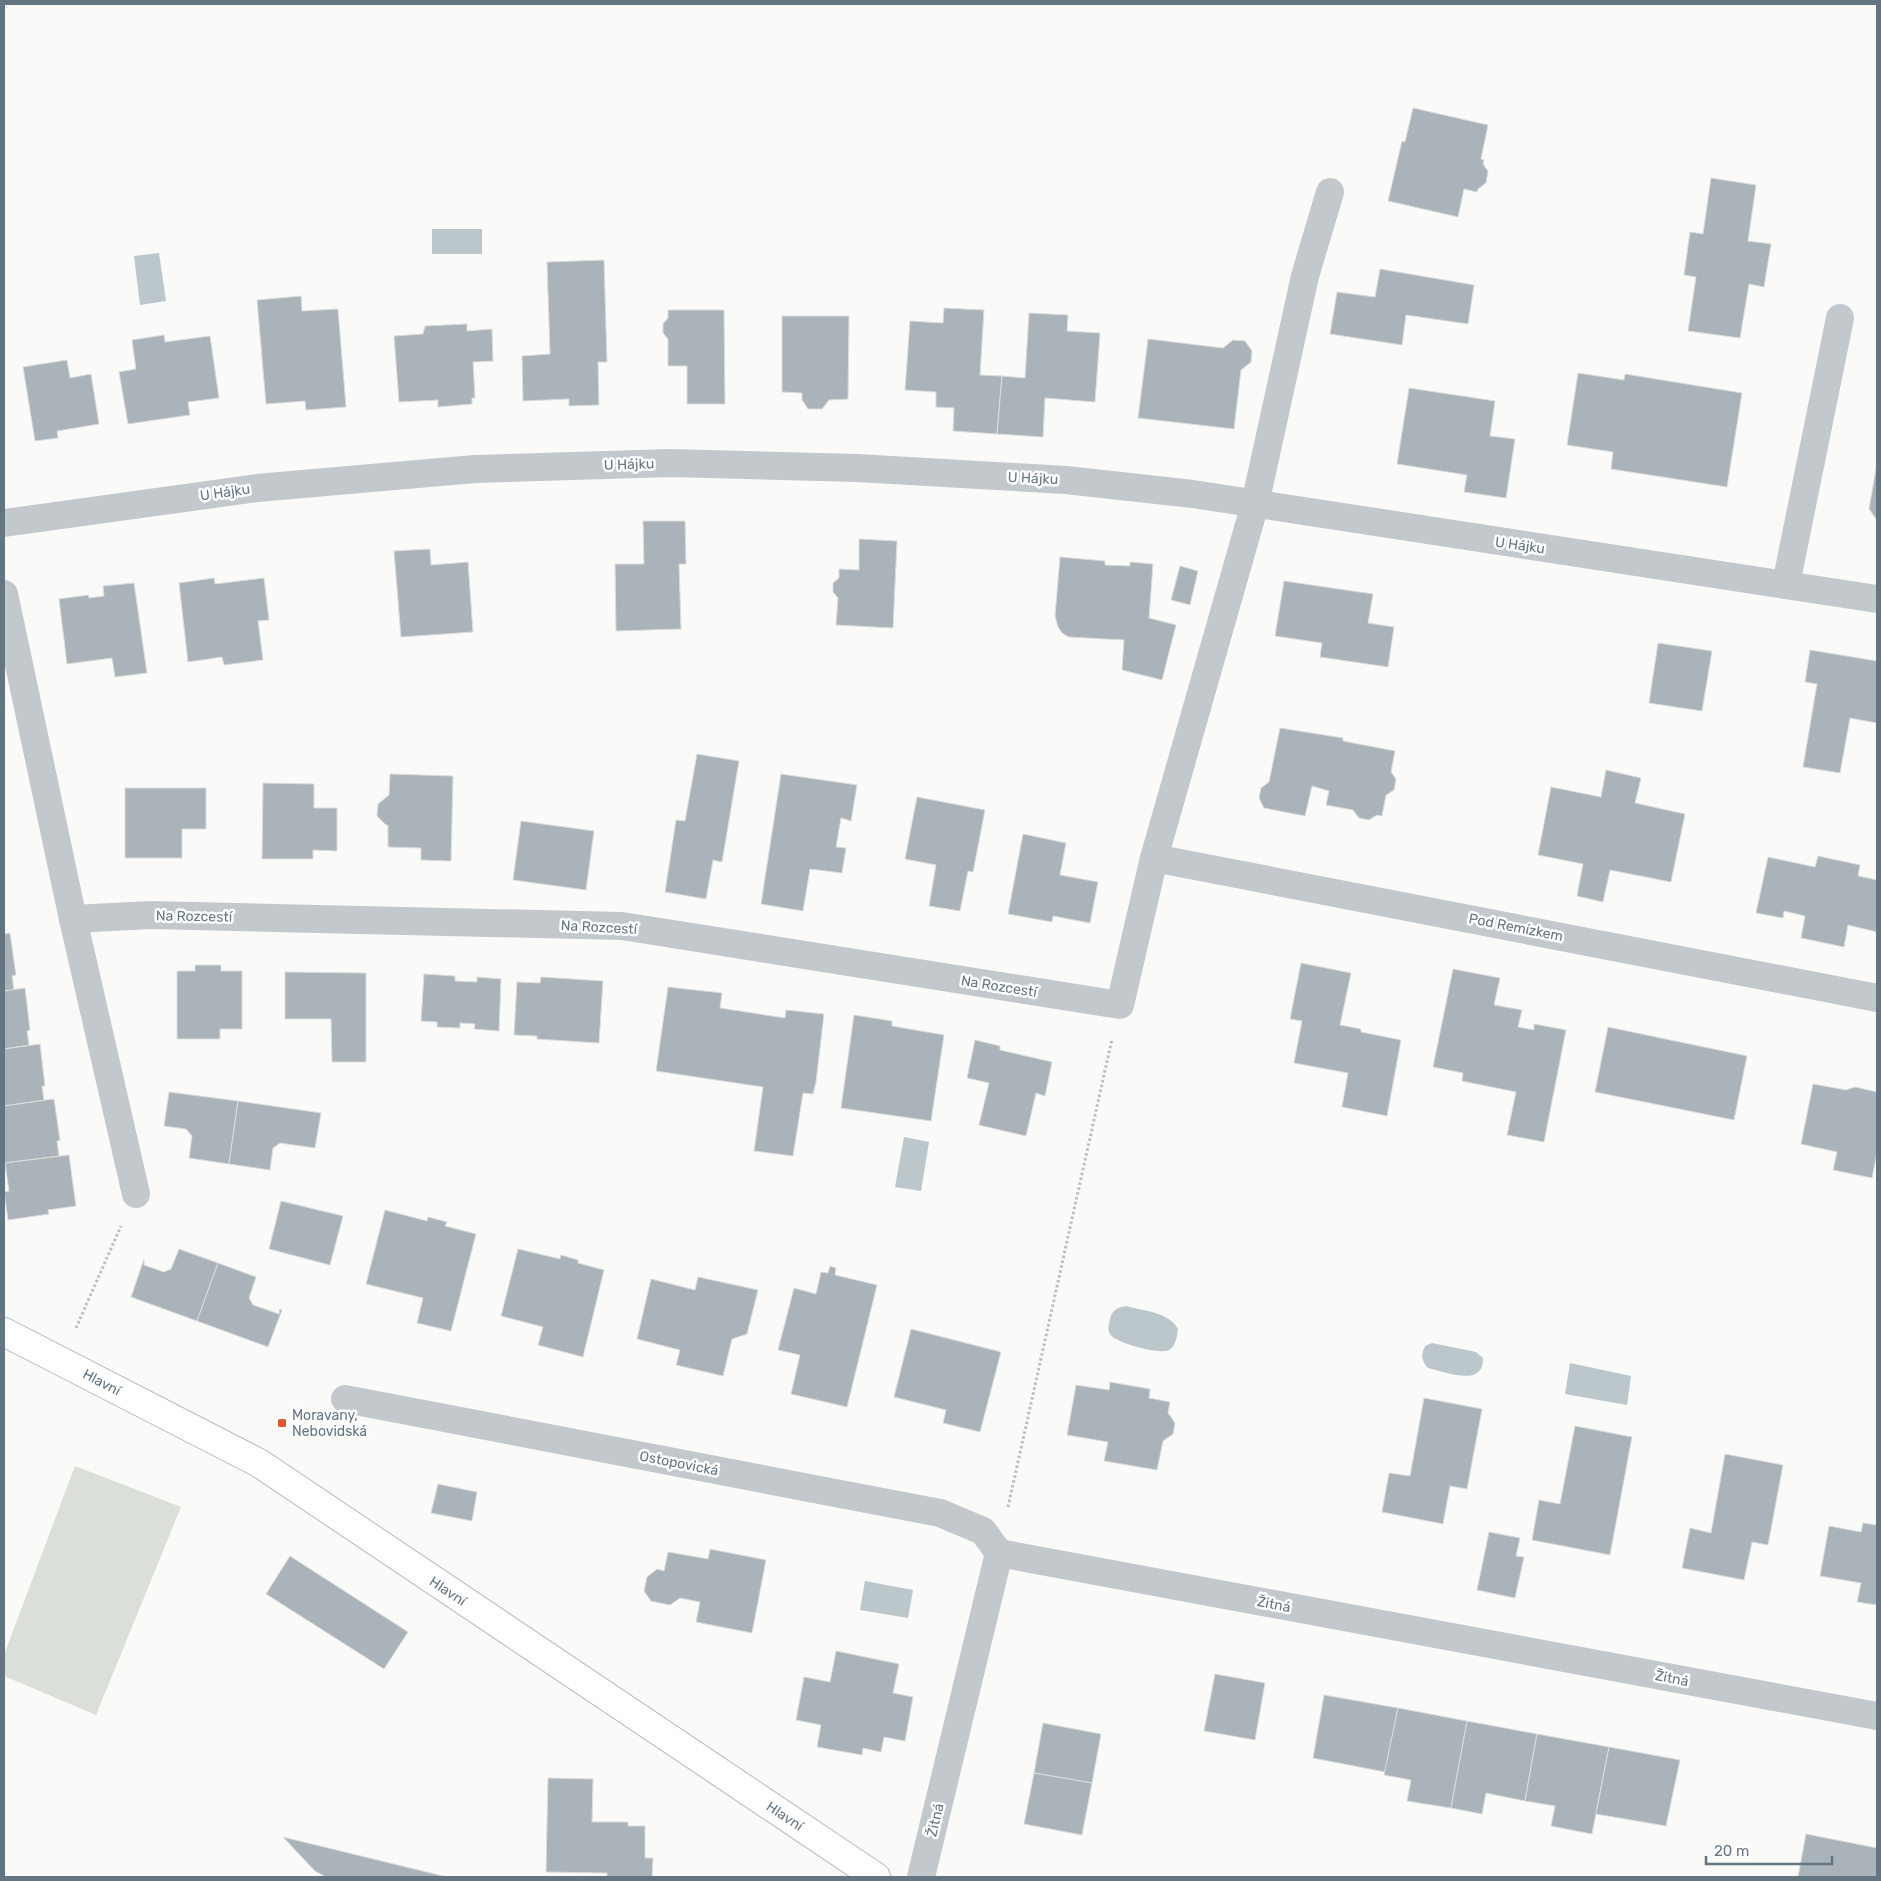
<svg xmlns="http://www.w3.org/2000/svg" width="1881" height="1881" font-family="Rubik,sans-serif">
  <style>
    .green { fill: #dadfd7 }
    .water { fill: #bbc7cb }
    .building { fill: #aab3b9; stroke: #dcdcda }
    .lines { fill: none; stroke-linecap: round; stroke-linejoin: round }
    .secondary-casing { stroke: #b3babf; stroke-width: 30 }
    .path { stroke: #bbbfc2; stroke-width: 3; stroke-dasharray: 2.5 2.5; stroke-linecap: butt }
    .street { stroke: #c3c8cc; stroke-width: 28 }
    .secondary { stroke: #fff; stroke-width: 28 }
    .poi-dot { fill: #e4572e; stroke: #fff; stroke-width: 2 }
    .labels { text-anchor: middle; stroke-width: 5; stroke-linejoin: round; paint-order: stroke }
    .street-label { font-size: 14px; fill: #657683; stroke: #fff }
    .poi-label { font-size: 14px; fill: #657683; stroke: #fff; text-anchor: start }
  </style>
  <rect width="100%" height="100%" fill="#fafaf8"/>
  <polygon class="green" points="75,1466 181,1507 96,1715 4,1676 4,1655"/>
  <g class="water">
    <rect x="432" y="229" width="50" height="25"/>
    <polygon points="159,253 166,301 140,305 134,256"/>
    <polygon points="904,1137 929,1142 921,1191 895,1187"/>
    <path d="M1126 1306C1144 1311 1169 1312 1178 1329 1177 1336 1176 1346 1169 1350 1160 1355 1115 1343 1110 1334 1107 1329 1109 1325 1110 1319 1112 1310 1117 1308 1126 1306Z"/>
    <path d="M1432 1343 1476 1352 1483 1358C1484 1388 1446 1372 1428 1368 1421 1360 1421 1355 1425 1346Z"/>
    <polygon points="1570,1363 1631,1376 1627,1405 1565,1394"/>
    <polygon points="865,1581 913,1590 908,1618 860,1610"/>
  </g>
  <g class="building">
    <polygon points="1413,108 1488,125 1481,159 1484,160 1483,164 1488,171 1486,183 1478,189 1477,192 1464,189 1458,217 1388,201 1402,141 1405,142"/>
    <polygon points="1711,178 1756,185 1748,241 1771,244 1764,287 1749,284 1740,338 1688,331 1696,277 1684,275 1690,232 1703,234"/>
    <polygon points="604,260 607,362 598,362 599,405 569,406 569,399 523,401 522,356 550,354 547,262"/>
    <polygon points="1380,269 1474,285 1468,324 1406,315 1402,345 1330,334 1337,292 1375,297"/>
    <polygon points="301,296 302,311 338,309 346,407 306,410 305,401 266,404 257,300"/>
    <polygon points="944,308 984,310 980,375 1002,376 997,434 953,431 954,408 936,407 936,392 905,390 910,321 943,323"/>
    <polygon points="668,310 724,310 725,404 687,404 687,366 668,366 668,339 663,333 663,324 668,318"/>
    <polygon points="1029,313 1068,315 1067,331 1100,333 1095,402 1045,398 1043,437 997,434 1002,376 1025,378"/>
    <polygon points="782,316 849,316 848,399 829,400 822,409 808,409 802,400 802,393 782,392"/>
    <polygon points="467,324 467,331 492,329 493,361 473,362 475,398 472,398 472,404 438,407 438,400 399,402 394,336 423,334 425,326"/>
    <polygon points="164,335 165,342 210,336 219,398 188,402 190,415 128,424 119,372 136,369 132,340"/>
    <polygon points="1148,339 1223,348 1233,340 1245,341 1252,351 1251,362 1241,370 1234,429 1138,418"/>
    <polygon points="67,360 70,378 91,374 99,424 57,431 58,438 35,441 23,367"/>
    <polygon points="1578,373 1624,380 1625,374 1742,393 1727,487 1611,469 1613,452 1567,445"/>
    <polygon points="1409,388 1495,401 1490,436 1515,439 1506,498 1464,492 1467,475 1397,464"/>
    <polygon points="1877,463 1877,520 1869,509"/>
    <polygon points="643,521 685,521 686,564 679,564 681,629 616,631 615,564 644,564"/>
    <polygon points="859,539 897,541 893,628 836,625 838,598 833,592 833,583 839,578 839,569 859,570"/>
    <polygon points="430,549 431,565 468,562 473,632 401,637 394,551"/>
    <polygon points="1060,557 1105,561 1105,565 1130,566 1130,562 1153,564 1149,618 1176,625 1162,680 1122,670 1124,640 1069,637 1062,633 1058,627 1055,616"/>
    <polygon points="1180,566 1198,571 1190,605 1171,600"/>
    <polygon points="214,578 215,584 264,578 269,620 258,621 263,660 224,665 222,657 188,662 179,583"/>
    <polygon points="1284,581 1373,594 1368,623 1394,627 1388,667 1320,657 1322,643 1275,636"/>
    <polygon points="134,583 147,673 115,677 112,658 67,664 59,599 88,595 89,598 104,596 103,586"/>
    <polygon points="1658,643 1712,651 1702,711 1649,703"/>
    <polygon points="1810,650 1877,661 1877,723 1850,718 1840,773 1803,767 1817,684 1805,682"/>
    <polygon points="1280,728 1343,738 1343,741 1395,751 1391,772 1396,779 1394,790 1386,795 1382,816 1377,815 1369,820 1359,818 1353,810 1326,805 1329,791 1312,786 1305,816 1264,808 1259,798 1261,788 1269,782"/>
    <polygon points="697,754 739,761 722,862 713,860 706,899 665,892 676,820 685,821"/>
    <polygon points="1606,770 1641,778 1635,803 1685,814 1671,882 1610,870 1603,902 1577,896 1583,864 1538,855 1551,787 1601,797"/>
    <polygon points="390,774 453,776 451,861 421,860 421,848 388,847 388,825 386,825 377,816 378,804 389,795"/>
    <polygon points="781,774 857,785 851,821 841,818 836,847 846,848 842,873 810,869 803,911 761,904"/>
    <polygon points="263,783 314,784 314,808 337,808 337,851 313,850 313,859 262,859"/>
    <polygon points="125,788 206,788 206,829 182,829 182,858 125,858"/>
    <polygon points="917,797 985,810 973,872 968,871 960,911 929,906 936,865 905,859"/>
    <polygon points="521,821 594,831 586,890 513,880"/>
    <polygon points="1023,834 1066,843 1060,875 1098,882 1090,923 1053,916 1052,922 1008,914"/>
    <polygon points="1818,856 1860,865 1858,876 1877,880 1877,932 1848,925 1844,947 1801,938 1805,916 1784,911 1783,918 1756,913 1768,857 1815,867"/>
    <polygon points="10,933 16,975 12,976 14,990 4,991 4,934"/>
    <polygon points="1301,963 1351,973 1340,1025 1361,1029 1361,1032 1401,1040 1387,1116 1342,1107 1348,1073 1294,1063 1302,1021 1290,1019"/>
    <polygon points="195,965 221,965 221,971 242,971 242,1029 220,1029 220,1039 177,1039 177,971 195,971"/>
    <polygon points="1453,969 1500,978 1494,1005 1522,1010 1518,1027 1534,1030 1534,1024 1566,1030 1544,1142 1507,1135 1516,1092 1462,1081 1463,1073 1433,1067"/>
    <polygon points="285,972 366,973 366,1062 332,1062 331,1019 285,1019"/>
    <polygon points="424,974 455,976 455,981 477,982 477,977 501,979 499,1031 474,1029 475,1024 460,1023 460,1028 437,1027 437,1022 421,1021"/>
    <polygon points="541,977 603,981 599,1043 537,1039 537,1036 514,1035 517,982 540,983"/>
    <polygon points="668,987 722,993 720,1008 785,1018 786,1010 824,1014 816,1082 813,1094 803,1093 793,1156 754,1151 763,1087 656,1071"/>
    <polygon points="25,988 30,1030 27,1031 29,1045 4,1049 4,991"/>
    <polygon points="854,1015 892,1021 892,1026 944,1035 931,1121 841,1108"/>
    <polygon points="1608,1027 1747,1056 1734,1120 1595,1092"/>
    <polygon points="975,1040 1000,1046 1000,1050 1052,1062 1045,1096 1036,1093 1026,1136 979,1125 989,1083 967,1078"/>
    <polygon points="40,1044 45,1086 42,1086 44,1100 4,1106 4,1049"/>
    <polygon points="1813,1084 1846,1090 1855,1087 1877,1092 1877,1153 1872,1178 1833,1170 1837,1152 1801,1144"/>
    <polygon points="169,1092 238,1101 229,1164 189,1158 192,1136 186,1129 164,1126"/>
    <polygon points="54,1099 60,1140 57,1141 59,1156 4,1163 4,1106"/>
    <polygon points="238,1101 321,1113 315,1148 280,1143 273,1148 270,1170 229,1164"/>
    <polygon points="69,1155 76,1206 48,1210 49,1214 8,1220 4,1192 9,1191 5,1163"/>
    <polygon points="281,1201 343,1216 330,1265 269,1249"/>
    <polygon points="385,1210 427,1221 428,1217 447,1222 445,1226 476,1234 451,1331 417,1323 423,1298 366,1284"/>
    <polygon points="179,1249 218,1263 197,1321 131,1297 144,1259 144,1265 164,1272 171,1269"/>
    <polygon points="518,1249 560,1259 561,1255 578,1260 578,1263 604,1270 583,1357 538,1345 543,1327 501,1316"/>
    <polygon points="218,1263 256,1277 249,1298 253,1305 279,1314 280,1309 282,1310 268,1347 197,1321"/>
    <polygon points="830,1266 836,1268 835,1275 877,1285 847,1407 791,1394 800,1355 778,1350 794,1288 816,1294 821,1272 828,1273"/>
    <polygon points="698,1277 758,1290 747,1334 732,1339 723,1376 676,1365 680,1350 637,1339 651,1279 695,1290"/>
    <polygon points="911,1329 1001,1352 980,1432 943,1423 946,1410 894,1397"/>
    <polygon points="1110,1382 1150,1389 1149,1398 1170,1402 1168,1413 1175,1423 1173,1434 1163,1441 1157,1470 1104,1461 1108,1442 1067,1435 1076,1385 1109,1390"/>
    <polygon points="1424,1398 1482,1409 1467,1489 1450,1486 1443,1524 1382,1512 1389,1473 1410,1476"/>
    <polygon points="1575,1426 1632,1437 1610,1555 1532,1540 1539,1500 1560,1504"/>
    <polygon points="1725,1454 1783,1465 1768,1545 1752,1542 1744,1580 1682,1568 1690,1528 1711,1533"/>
    <polygon points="438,1484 477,1492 472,1521 431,1513"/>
    <polygon points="1863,1523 1877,1525 1877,1605 1857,1602 1861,1583 1820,1576 1829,1526 1861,1532"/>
    <polygon points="1489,1532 1520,1538 1516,1556 1524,1557 1515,1598 1477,1590"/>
    <polygon points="710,1549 766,1560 752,1633 696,1622 700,1602 680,1598 670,1605 651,1601 644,1591 647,1577 657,1569 664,1571 668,1552 708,1559"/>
    <polygon points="290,1556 408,1632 384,1669 266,1594"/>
    <polygon points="836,1651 899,1664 893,1693 913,1697 905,1741 884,1737 881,1752 863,1748 862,1755 817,1747 821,1725 796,1720 804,1677 830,1682"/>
    <polygon points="1215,1674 1265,1683 1255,1740 1204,1731"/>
    <polygon points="1324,1695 1398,1708 1385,1772 1313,1758"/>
    <polygon points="1398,1708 1467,1721 1451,1808 1407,1801 1411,1780 1384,1775"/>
    <polygon points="1467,1721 1537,1734 1525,1801 1486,1793 1482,1814 1451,1808"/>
    <polygon points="1043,1723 1101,1734 1092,1783 1034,1773"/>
    <polygon points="1537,1734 1609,1747 1592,1834 1551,1826 1555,1806 1525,1801"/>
    <polygon points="1609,1747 1680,1760 1666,1826 1596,1814"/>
    <polygon points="1034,1773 1092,1783 1082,1835 1024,1824"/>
    <polygon points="548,1778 593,1779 592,1822 628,1822 628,1826 645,1826 645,1858 653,1858 652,1877 607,1877 607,1873 546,1872"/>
    <polygon points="1806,1834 1877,1848 1877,1877 1798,1877"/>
    <polygon points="283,1837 447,1877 326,1877 315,1871"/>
  </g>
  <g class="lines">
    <defs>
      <polyline id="secondary" points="4,1332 259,1463 876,1877"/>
    </defs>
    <use href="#secondary" class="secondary-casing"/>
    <g class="path">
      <polyline points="76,1328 121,1226"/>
      <polyline points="1008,1507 1112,1039"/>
    </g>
    <g class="street">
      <polyline points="4,523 257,488 475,469 671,463 857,468 1066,480 1193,494 1877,599"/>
      <polyline points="1786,584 1840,318"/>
      <polyline points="4,594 73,919 136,1194"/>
      <polyline points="1154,858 1877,998"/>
      <polyline points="73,919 151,915 622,926 1120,1005 1154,858 1255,504 1305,276 1330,192"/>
      <polyline points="345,1399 940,1513 983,1531 999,1553"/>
      <polyline points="921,1877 999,1553 1877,1716"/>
    </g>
    <use href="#secondary" class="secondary"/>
  </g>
  <rect class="poi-dot" x="277" y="1418" width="10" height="10" rx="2.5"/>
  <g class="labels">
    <g class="street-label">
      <text transform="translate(629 464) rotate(-2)" y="5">U Hájku</text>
      <text transform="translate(1033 478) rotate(3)" y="5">U Hájku</text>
      <text transform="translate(225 492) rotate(-8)" y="5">U Hájku</text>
      <text transform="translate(1520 545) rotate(8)" y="5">U Hájku</text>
      <text transform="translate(194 916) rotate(1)" y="5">Na Rozcestí</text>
      <text transform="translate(599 927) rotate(3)" y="5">Na Rozcestí</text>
      <text transform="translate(1516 927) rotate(11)" y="5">Pod Remízkem</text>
      <text transform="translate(999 986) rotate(9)" y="5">Na Rozcestí</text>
      <text transform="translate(102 1382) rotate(28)" y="5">Hlavní</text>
      <text transform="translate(679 1463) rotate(11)" y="5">Ostopovická</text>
      <text transform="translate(448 1591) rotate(34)" y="5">Hlavní</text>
      <text transform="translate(1274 1604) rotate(11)" y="5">Žitná</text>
      <text transform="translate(1672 1678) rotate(11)" y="5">Žitná</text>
      <text transform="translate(785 1816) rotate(34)" y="5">Hlavní</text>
      <text transform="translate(935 1820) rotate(-77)" y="5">Žitná</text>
    </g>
    <g class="poi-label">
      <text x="292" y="1420">Moravany,<tspan x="292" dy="16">Nebovidská</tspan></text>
    </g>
  </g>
  <rect width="1881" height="1881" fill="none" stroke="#657683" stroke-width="10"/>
  <path d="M1706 1856v8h126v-8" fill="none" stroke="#657683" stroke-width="2.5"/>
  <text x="1714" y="1856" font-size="15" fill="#657683" stroke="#ffffff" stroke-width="4" paint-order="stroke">20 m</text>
</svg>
